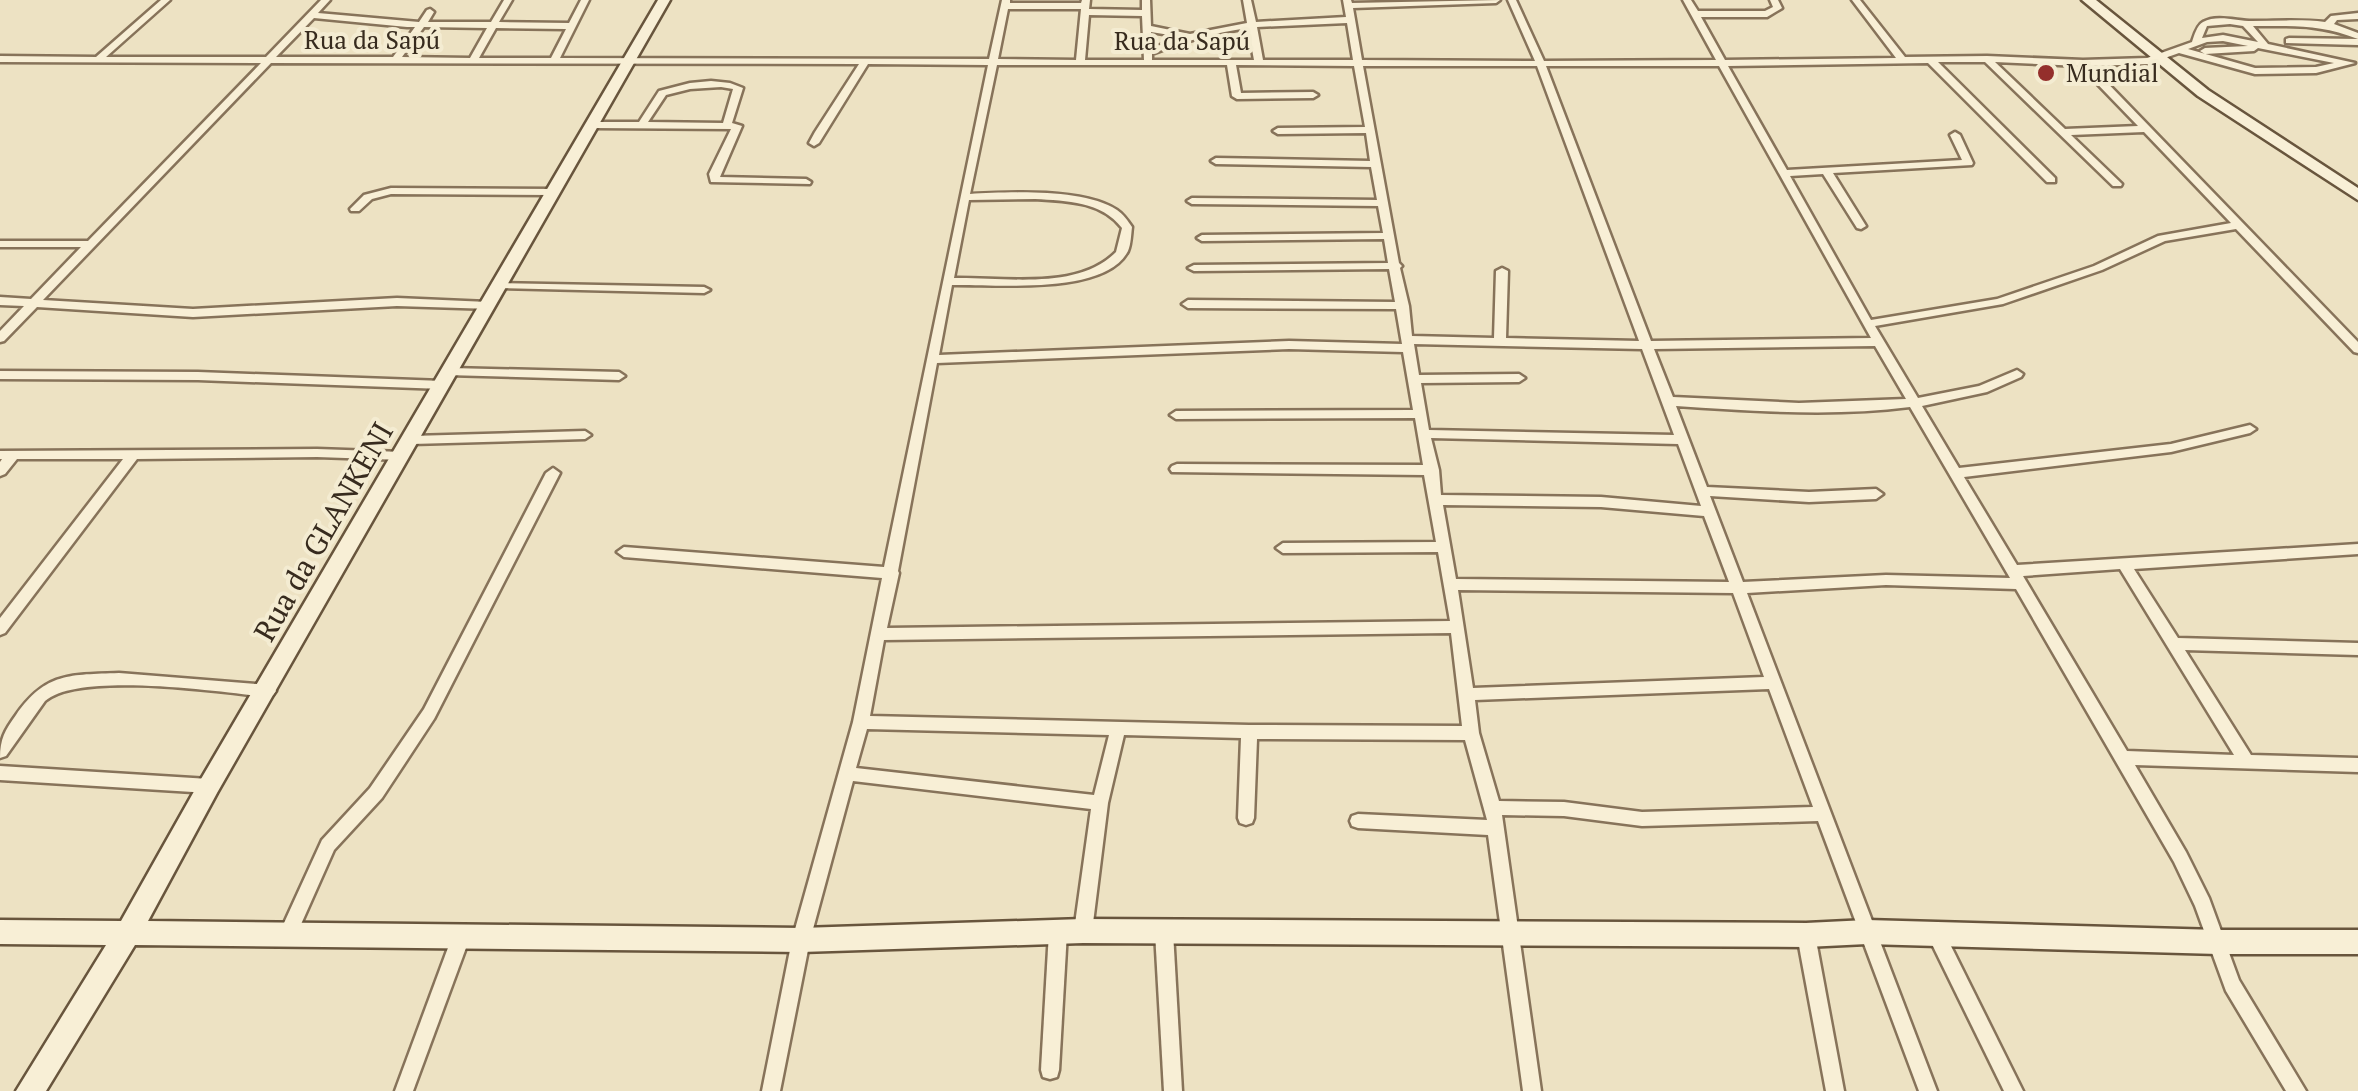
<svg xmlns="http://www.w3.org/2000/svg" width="2358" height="1091" font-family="'PT Serif',serif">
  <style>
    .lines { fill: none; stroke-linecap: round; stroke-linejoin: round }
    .street-casing { stroke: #87735a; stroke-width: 5 }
    .secondary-casing { stroke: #68553d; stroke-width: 5 }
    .street { fill: #f8efd6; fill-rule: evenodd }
    .secondary { fill: #f8efd6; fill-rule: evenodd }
    .poi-dot { fill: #942f2c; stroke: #f4ecd2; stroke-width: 4 }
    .labels { text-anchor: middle; stroke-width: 8; stroke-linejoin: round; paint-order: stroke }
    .far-street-label { font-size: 25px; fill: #372b1e; stroke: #f4ecd2 }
    .far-poi-label { font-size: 25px; fill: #372b1e; stroke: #f4ecd2; text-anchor: start }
    .street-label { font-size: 30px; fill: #372b1e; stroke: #f4ecd2 }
  </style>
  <rect width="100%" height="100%" fill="#ede2c3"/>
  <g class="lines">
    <defs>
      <g id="street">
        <path d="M161 0H170L106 57H266L321 0H330L318 13 419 22 427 10 430 9 434 12 428 22H491L504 0H512L499 22 569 23 581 0H589L560 58 989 59 1002 0H1010V3H1081L1082 0H1090L1089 9 1142 10V0H1150L1151 26 1190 34 1247 23 1243 0H1251L1256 22 1346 17 1343 0H1351L1352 3 1500 0 1496 3 1353 8 1362 60 1535 61 1508 0H1516L1544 61 1716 60 1683 0H1691L1698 11H1765L1773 7 1770 0H1778L1782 8 1767 17H1701L1725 60 1896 58 1852 0H1860L1905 57 1987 56 2083 60 2147 58 2192 42C2194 36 2197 25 2203 22 2217 14 2237 21 2252 21 2277 21 2301 19 2325 22L2331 16 2358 13V19L2337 20 2334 24 2358 33V39C2319 24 2294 26 2253 26L2268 44 2355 63 2316 73 2255 74 2179 53 2148 64 2091 66 2358 342V353L2354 352 2236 229 2165 241 2102 270 2003 304 1875 326 1918 398 1979 386 2017 370 2023 374 2021 377 1987 392 1922 406 1959 468 2171 444 2250 425 2256 429 2250 433 2171 452 1964 477 2017 565 2358 544V554L2134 569 2178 638 2358 643V655L2185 650 2251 755 2358 758V772L2135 765 2186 852 2209 898 2239 980 2306 1091H2286L2226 991 2195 906 2174 862 2016 589 1886 585 1747 593 1937 1091H1919L1818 821 1642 826 1564 816 1502 815 1541 1091H1523L1488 835 1358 828 1352 826 1350 821 1352 816 1358 814 1487 820 1465 740 1257 739 1254 818 1252 823 1246 825 1240 823 1238 818 1241 738 1124 735 1108 803 1092 931 1089 937 1083 939 1077 937 1074 931 1091 809 853 781 810 940 780 1091H762L792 940 853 722 882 578 624 557 617 552 624 547 884 567 988 65 868 64 819 143 814 146 809 143 815 132 859 64 271 63 43 300 193 309 397 298 488 302 494 306 492 309 397 306 193 317 37 307 4 341 0 342V331L24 306 0 305V297L31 299 81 247H0V241H88L261 63 0 62V56L96 57ZM1008 9H1081L1076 60 998 59ZM1089 15 1142 16 1144 60H1085ZM314 18 407 27H415L393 57H276ZM1347 23 1353 60H1263L1257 27ZM2230 24 2243 26 2258 42 2223 35 2202 38 2207 26ZM424 27 487 28 470 58 402 57ZM496 28 566 29 551 58H479ZM1248 28 1254 60H1152V54C1184 41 1214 33 1248 28ZM1151 32 1182 37 1152 48ZM2223 41 2248 46 2205 48 2200 51 2205 54 2254 51 2258 48 2334 63 2316 67 2255 68 2188 49 2207 42ZM1938 62H1985L2113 186H2121L2122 184 2071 135 2144 132 2231 223 2158 236 2094 266 1997 299 1871 320 1790 176 1823 174 1857 228 1861 229 1866 226 1833 173 1972 165 1973 163 1960 135 1955 132 1950 135 1962 160 1787 170 1728 66 1928 63 2047 182H2055V178ZM1995 62 2080 66 2138 126 2065 129ZM997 65H1227L1232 96 1237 99 1313 98 1318 95 1313 92 1241 93 1236 65 1354 66 1365 127 1278 128 1273 131 1278 134 1366 133 1370 161 1216 158 1211 161 1216 164 1371 167 1377 200 1192 198 1187 201 1192 204 1378 206 1383 233 1202 235 1197 238 1202 241 1384 239 1388 263 1194 265 1188 268 1194 271 1389 269 1395 302 1188 300 1182 304 1188 308 1396 309 1402 344 1289 341 939 355 952 285C995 284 1105 296 1128 251 1131 244 1131 235 1132 227 1128 221 1123 214 1117 210 1083 188 1009 192 970 194ZM1363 66H1537L1639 341 1506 338 1508 271 1502 268 1496 271 1494 338 1412 336 1409 306 1400 268 1402 266 1399 263ZM1546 66H1719L1871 338 1651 341ZM1035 199C1067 201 1101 201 1122 228L1116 252C1078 291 1004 277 954 278L969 200ZM1414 344 1642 349 1674 435 1429 430 1421 383 1519 382 1525 378 1519 374 1419 375ZM1875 346 1906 399 1799 403 1673 397 1654 349ZM1289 349 1403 352 1413 410 1176 411 1170 415 1176 419 1415 418 1423 465 1177 464 1172 466 1170 469 1172 472 1424 475 1436 542 1283 543 1276 548 1283 553 1438 552 1450 621 887 628 899 573 898 571 937 363ZM1676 406C1753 411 1833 417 1910 407L2010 578 1886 575 1743 582 1710 496 1809 502 1876 499 1883 494 1876 489 1809 492 1707 487ZM1431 438 1678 444 1701 506 1601 497 1441 495 1439 470ZM1443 505 1601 507 1704 516 1729 582 1456 579ZM2120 569 2234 755 2127 751 2023 576ZM1458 590 1733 593 1764 677 1473 688ZM1451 633 1462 726 1249 725 870 716 884 640ZM1769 689 1813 807 1642 812 1564 802 1499 801 1479 733 1475 700ZM867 729 1109 735 1094 795 856 768Z"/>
        <polygon points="2289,38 2358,39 2358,45 2286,43 2286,39"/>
        <path d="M711 81 730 83 743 88 732 123 742 126 720 177 806 179 811 182 810 184 711 182 709 174 731 129 593 128 588 125 593 122H639L659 91 690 83ZM721 87 733 89 723 123 648 122 666 95 690 89Z"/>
        <polygon points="391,188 554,189 559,192 554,195 391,194 372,199 359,211 351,211 350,209 364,195"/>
        <polygon points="500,283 704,287 710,290 704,293 496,288 496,284"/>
        <polygon points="451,368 619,372 625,376 619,380 447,375 445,372 447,369"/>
        <polygon points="0,371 198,372 443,381 449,385 443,389 198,380 0,379"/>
        <polygon points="585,431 591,435 585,439 412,444 406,440 412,436"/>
        <polygon points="317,449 403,452 409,456 403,460 317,457 137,459 5,633 0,635 0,618 123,459 17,459 5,474 0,476 0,462 2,459 0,459 0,451"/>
        <polygon points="553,468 560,473 434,719 382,798 334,850 294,940 288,942 282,940 279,934 322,840 370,788 424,709 546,473"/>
        <path d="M119 673 268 685 273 687 276 691 273 695 268 697C222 692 79 671 45 701L6 756 0 758C0 739 5 730 16 715 46 672 70 675 119 673Z"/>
        <polygon points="0,766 209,779 215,781 217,786 215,791 209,793 0,780"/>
        <polygon points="1058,924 1064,926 1067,932 1059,1070 1057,1077 1050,1079 1043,1077 1041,1070 1049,932 1052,926"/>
        <polygon points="1164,924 1170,926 1173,932 1182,1091 1164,1091 1155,932 1158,926"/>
        <polygon points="1936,926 1942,928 2023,1091 2004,1091 1927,934 1930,928"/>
        <polygon points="1806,927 1812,929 1815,935 1844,1091 1826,1091 1797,935 1800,929"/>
        <polygon points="461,929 467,931 470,937 413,1091 395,1091 452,937 455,931"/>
      </g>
      <g id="secondary">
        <polygon points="658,0 670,0 217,793 148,921 801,928 1083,919 1806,923 1867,920 2218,930 2358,930 2358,954 2218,954 1867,944 1806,947 1083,943 801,952 135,945 46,1091 16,1091 106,945 0,944 0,920 121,921 201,779"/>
        <polygon points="2082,0 2096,0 2208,90 2358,188 2358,200 2198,96"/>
      </g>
    </defs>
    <use href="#street" class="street-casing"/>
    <use href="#secondary" class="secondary-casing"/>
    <use href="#street" class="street"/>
    <use href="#secondary" class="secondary"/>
  </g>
  <circle class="poi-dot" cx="2046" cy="73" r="10"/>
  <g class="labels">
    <g class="far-street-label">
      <text x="372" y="49">Rua da Sapú</text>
      <text x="1182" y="50">Rua da Sapú</text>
    </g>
    <g class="far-poi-label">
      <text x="2066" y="82">Mundial</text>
    </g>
    <g class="street-label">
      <text transform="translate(324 532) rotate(-60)" y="10">Rua da GLANKENI</text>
    </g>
  </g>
</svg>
